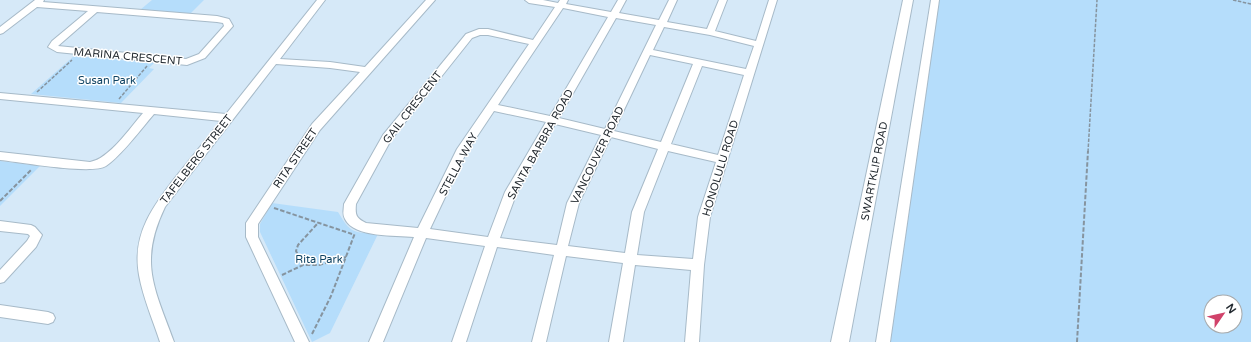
<svg xmlns="http://www.w3.org/2000/svg" width="1251" height="342" font-family="'Varela Round',sans-serif">
  <style>
    .green { fill: #b5ddfb; fill-rule: evenodd }
    .lines { fill: none; stroke-linecap: round; stroke-linejoin: round }
    .minor-casing { stroke: #a7bac8; stroke-width: 2 }
    .major-casing { stroke: #a7bac8; stroke-width: 2 }
    .path-far1 { stroke: #86949f; stroke-width: 1.5; stroke-dasharray: 3.5 1.5; stroke-linecap: butt }
    .path { stroke: #86949f; stroke-width: 2; stroke-dasharray: 4.5 2; stroke-linecap: butt }
    .minor { fill: #fff; fill-rule: evenodd }
    .major { fill: #fff; fill-rule: evenodd }
    .labels { text-anchor: middle; stroke-width: 3; stroke-linejoin: round; paint-order: stroke }
    .street-label { font-size: 11px; fill: #232a30; stroke: #fff }
    .park-label { font-size: 11px; fill: #0e4262; stroke: #fff }
  </style>
  <rect width="100%" height="100%" fill="#d6e9f8"/>
  <g class="green">
    <polygon points="152,0 204,0 190,14 140,10"/>
    <path d="M932 0H1251V342H880ZM1211 302H1235V326H1211Z"/>
    <polygon points="74,56 154,63 149,68 154,69 121,103 31,94"/>
    <polygon points="0,161 40,166 0,206"/>
    <path d="M272 203 338 212C351 234 353 232 378 234L330 333 312 342 260 232V224Z"/>
  </g>
  <g class="lines">
    <defs>
      <g id="minor">
        <path d="M35 0H44L43 2 217 16 229 19 233 26 205 58 187 65 57 52 48 47 52 41 88 11 37 7 3 33 0 34V27ZM97 12 217 22 223 23 224 26 199 54 186 59 58 46Z"/>
        <path d="M317 0H325L280 59 330 62 365 67 426 0H435L320 130 258 224V237L309 342H295L246 237V223L312 124 360 72 330 68 276 64 165 207C138 263 155 289 174 342H160C153 320 143 298 139 275 131 231 157 201 182 169 195 153 208 137 221 121L154 114C141 129 122 155 106 166 92 175 20 162 0 160V152L90 162C109 159 130 128 143 113L0 99V93L226 114Z"/>
        <path d="M525 0H543L558 3 560 0H568L566 4 611 12 618 0H626L619 13 659 20 669 0H677L667 22 707 29 719 0H727L715 31 756 41 769 0H777L710 217 704 265 699 342H685L691 270 635 265 623 342H609L623 263 566 256 546 342H532L554 255 497 247 466 342H452L485 246 426 238 383 342H369L414 237C396 235 354 238 345 219 342 214 344 209 344 204L383 135 466 34 479 29H488L533 40 555 7 529 3ZM563 8 608 17 550 116 498 105ZM616 18 656 25 605 129 559 118ZM664 27 710 35 754 46 746 69 653 50ZM480 35H488L529 44 457 149 418 228 366 223C356 218 355 215 356 204L391 140 472 38ZM650 55 693 64 661 142 614 131ZM702 66 744 75 718 155 671 144ZM494 111 546 122 505 192 488 237 430 229 466 153ZM555 124 601 135 567 203 557 245 500 238 517 192ZM611 137 658 149 632 212 625 253 568 246 579 203ZM668 151 716 162 698 217 693 259 637 255 644 212Z"/>
        <polygon points="931,0 939,0 890,342 876,342"/>
        <polygon points="0,221 31,225 35,227 42,235 36,247 4,282 0,283 0,270 27,241 30,236 28,234 0,231"/>
        <polygon points="0,305 48,312 53,314 55,318 53,322 48,324 0,317"/>
      </g>
      <polygon id="major" points="903,0 913,0 849,342 831,342"/>
    </defs>
    <use href="#minor" class="minor-casing"/>
    <use href="#major" class="major-casing"/>
    <g class="path-far1">
      <polyline points="1233,0 1251,4"/>
      <polyline points="37,92 72,60"/>
      <polyline points="119,99 147,66"/>
      <polyline points="1088,152 1097,0"/>
    </g>
    <g class="path">
      <polyline points="0,201 31,170"/>
      <polyline points="274,208 352,234"/>
      <polyline points="303,265 296,251 298,245 318,223"/>
      <polyline points="282,275 303,265 319,265 346,257"/>
      <polyline points="312,334 331,296 355,233"/>
      <polyline points="1077,342 1088,151"/>
    </g>
    <use href="#minor" class="minor"/>
    <use href="#major" class="major"/>
  </g>
  <g class="labels">
    <g class="street-label">
      <text transform="translate(128 56) rotate(5)" y="4">MARINA CRESCENT</text>
      <text transform="translate(412 107) rotate(-52)" y="4">GAIL CRESCENT</text>
      <text transform="translate(540 144) rotate(-61)" y="4">SANTA BARBRA ROAD</text>
      <text transform="translate(597 155) rotate(-64)" y="4">VANCOUVER ROAD</text>
      <text transform="translate(295 158) rotate(-56)" y="4">RITA STREET</text>
      <text transform="translate(196 159) rotate(-52)" y="4">TAFELBERG STREET</text>
      <text transform="translate(458 164) rotate(-62)" y="4">STELLA WAY</text>
      <text transform="translate(720 168) rotate(-73)" y="4">HONOLULU ROAD</text>
      <text transform="translate(874 171) rotate(-79)" y="4">SWARTKLIP ROAD</text>
    </g>
    <g class="park-label">
      <text x="107" y="84">Susan Park</text>
      <text x="319" y="263">Rita Park</text>
    </g>
  </g>
  <g transform="translate(1223 314) rotate(56)"><circle r="19" fill="#ffffff" stroke="#a7aaac"/>
  <path d="M0-3L7 15L0 10L-7 15Z" fill="#d1426a"/>
  <text y="-6" font-size="11" font-weight="bold" text-anchor="middle" fill="#232a30">N</text>
  </g>
</svg>
